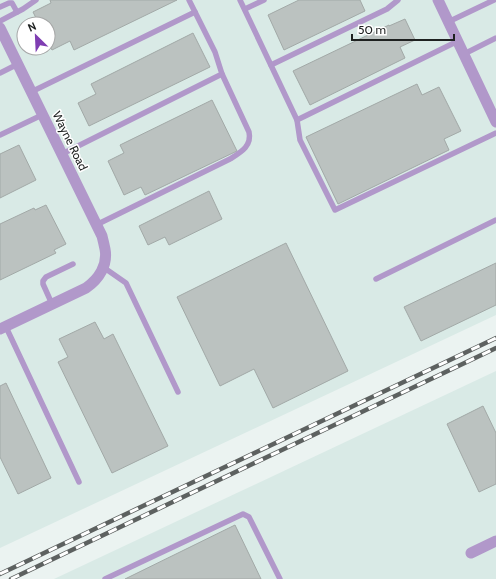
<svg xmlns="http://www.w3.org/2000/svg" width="496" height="579" font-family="Cabin,sans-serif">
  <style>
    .built { fill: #d9eae6; fill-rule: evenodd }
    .building { fill: #bbc2c0; stroke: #a2a9a7 }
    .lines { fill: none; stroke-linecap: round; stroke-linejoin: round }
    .lane { stroke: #b198ca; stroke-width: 5.5 }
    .street { stroke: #b198ca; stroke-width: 11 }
    .rail-casing { stroke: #5d6160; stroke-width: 4.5 }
    .rail { stroke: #fff; stroke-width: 3; stroke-dasharray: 9; stroke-linecap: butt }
    .labels { text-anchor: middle; stroke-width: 3; stroke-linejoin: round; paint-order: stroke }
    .street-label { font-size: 12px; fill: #1e2120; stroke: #fff }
  </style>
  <rect width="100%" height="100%" fill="#ebf3f1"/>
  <g class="built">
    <path d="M0 0H496V315L0 548ZM24 24H48V48H24Z"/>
    <polygon points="496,371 496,579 54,579"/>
  </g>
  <g class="building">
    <polygon points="50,0 177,0 74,50 70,41 52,50 48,43 48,24 39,24 33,12 51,3"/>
    <polygon points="299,0 360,0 365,11 284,50 268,15"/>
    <polygon points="405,19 415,40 400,47 405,58 310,105 293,71 389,25 389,26"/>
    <polygon points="193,33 210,67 89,126 78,103 96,94 91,84"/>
    <polygon points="417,84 422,95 439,87 461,131 444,139 449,150 338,204 306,137"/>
    <polygon points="212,100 237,151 145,195 141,187 124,195 108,161 124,153 120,145"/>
    <polygon points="19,145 36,180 0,198 0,154"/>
    <polygon points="209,191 222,219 169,245 165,237 148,245 139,226"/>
    <polygon points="46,205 66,244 54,250 56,253 0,280 0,224 34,208 35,210"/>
    <polygon points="286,243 348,371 273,408 254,369 220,386 177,297"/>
    <polygon points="496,263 496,305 421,341 404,307"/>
    <polygon points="95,322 104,339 113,334 168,446 112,473 58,362 68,357 59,339"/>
    <polygon points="6,383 51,478 18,494 0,457 0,386"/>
    <polygon points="483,406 496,433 496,484 479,492 447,424"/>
    <polygon points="235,525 261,579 125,579"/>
  </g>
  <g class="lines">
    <g class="lane">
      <polyline points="240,0 297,120 300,140 335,210 496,133"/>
      <polyline points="0,7 9,3 12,3 17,12"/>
      <polyline points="245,9 264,0"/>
      <polyline points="0,21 23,9 36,0"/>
      <polyline points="448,22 494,0"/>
      <polyline points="464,54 496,38"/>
      <polyline points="271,65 387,9 398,0"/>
      <polyline points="0,73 18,64"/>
      <polyline points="31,92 195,12 189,0"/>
      <polyline points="297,120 458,41"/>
      <polyline points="0,135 42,115"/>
      <polyline points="62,154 222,74 215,52 195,12"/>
      <path d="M96 225 230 159C241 152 252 146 249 132L222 74"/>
      <polyline points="103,267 126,283 178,392"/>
      <polyline points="376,279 496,220"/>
      <polyline points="52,304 43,284 43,281 46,277 73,264"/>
      <polyline points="6,327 79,482"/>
      <polyline points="105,579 243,514 249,517 280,579"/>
    </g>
    <g class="street">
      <polyline points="438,0 496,122"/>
      <path d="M0 28 102 236C103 240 104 244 105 249 108 265 99 279 86 288L0 329"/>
      <polyline points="471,553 496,541"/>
    </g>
    <defs>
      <g id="rail">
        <polyline points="0,574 496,338"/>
        <polyline points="11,579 496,348"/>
      </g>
    </defs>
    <use href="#rail" class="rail-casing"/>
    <use href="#rail" class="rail"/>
  </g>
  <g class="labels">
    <g class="street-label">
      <text transform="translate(70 141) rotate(64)" y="4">Wayne Road</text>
    </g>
  </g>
  <g transform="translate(36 36) rotate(336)"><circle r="19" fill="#ffffff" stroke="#a5a6a6"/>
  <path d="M0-3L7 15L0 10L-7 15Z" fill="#7f3eb2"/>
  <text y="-6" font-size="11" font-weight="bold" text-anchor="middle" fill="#1e2120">N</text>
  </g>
  <path d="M352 34v6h102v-6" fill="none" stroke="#1e2120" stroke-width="2"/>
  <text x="358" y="34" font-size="12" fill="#1e2120" stroke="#ffffff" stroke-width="3" paint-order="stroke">50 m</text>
</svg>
